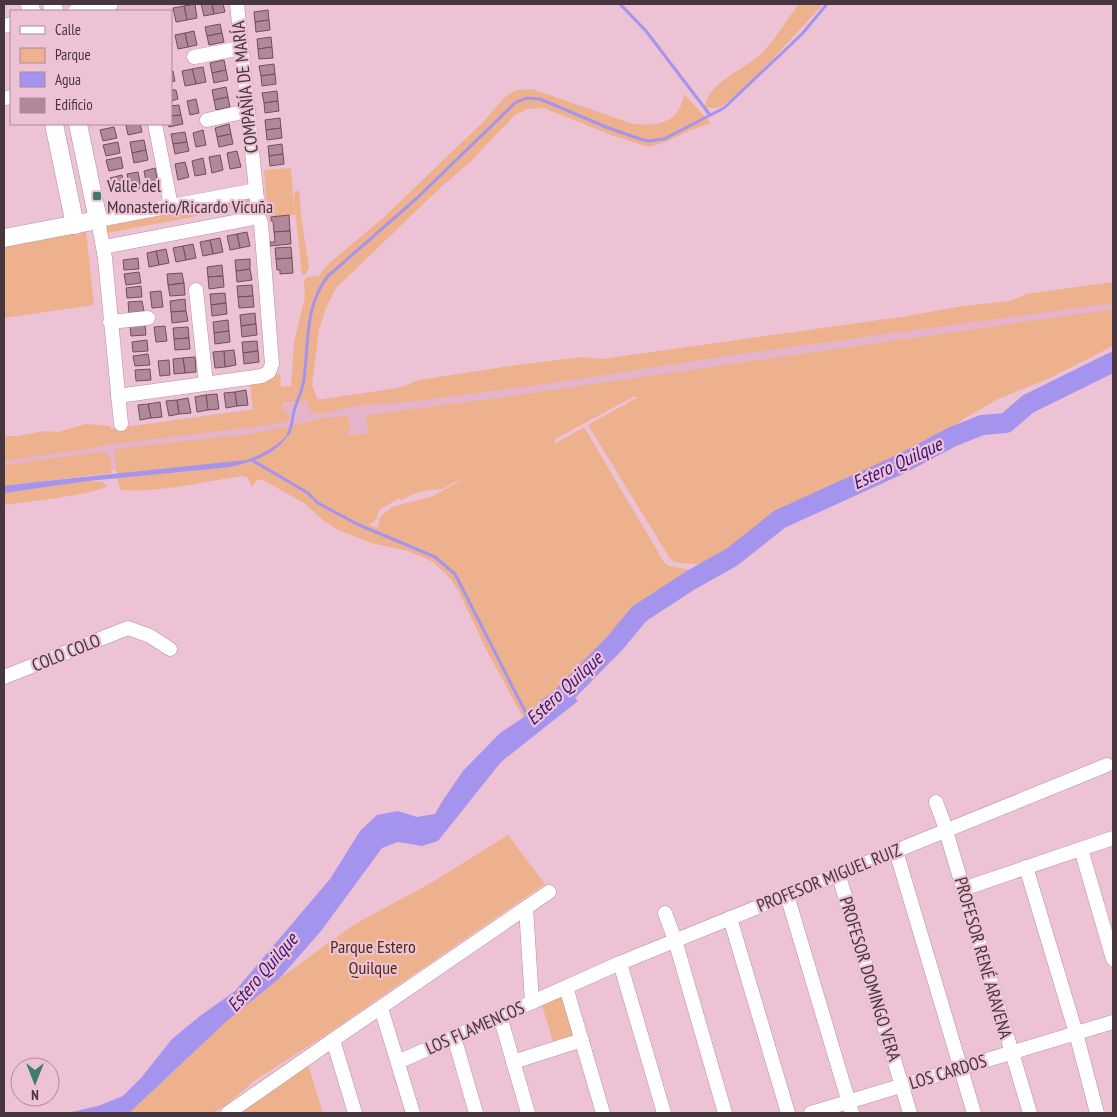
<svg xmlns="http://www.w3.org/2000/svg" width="1117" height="1117" font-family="'PT Sans Narrow',sans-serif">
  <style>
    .built { fill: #e6b4ca }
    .green { fill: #eeb18d; fill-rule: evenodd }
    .water { fill: #a494ed }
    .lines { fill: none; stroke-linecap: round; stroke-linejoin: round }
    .stream { stroke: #a494ed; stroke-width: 3 }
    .river { stroke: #a494ed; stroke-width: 20 }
    .building { fill: #b1889a; stroke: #714d5d }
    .minor-casing { stroke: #b78fa0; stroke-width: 15 }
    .tertiary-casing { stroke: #b78fa0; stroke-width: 19 }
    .minor { stroke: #fff; stroke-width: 14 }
    .tertiary { stroke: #fff; stroke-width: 18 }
    .poi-dot { fill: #3f7d6a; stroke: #edc2d4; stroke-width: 2 }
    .labels { text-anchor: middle; stroke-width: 4.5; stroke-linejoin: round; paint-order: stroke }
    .street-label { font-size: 18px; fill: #47363d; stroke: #edc2d4 }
    .poi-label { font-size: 18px; fill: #47363d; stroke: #edc2d4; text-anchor: start }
    .park-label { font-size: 18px; fill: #502c15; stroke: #edc2d4 }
    .water-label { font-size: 19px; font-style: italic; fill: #39137b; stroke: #edc2d4 }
  </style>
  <rect width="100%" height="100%" fill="#edc2d4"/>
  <polygon class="built" points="1113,287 1113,328 4,486 4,444"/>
  <g class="green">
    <path d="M799 4H823L770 62 735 96 721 107 715 108 705 107C706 84 745 69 761 54 775 40 787 19 799 4Z"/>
    <path d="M532 89 633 124C660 126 679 123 684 94L711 123 691 130 663 143 649 147 614 136 544 108 527 109 515 115 470 162 438 190 336 288 326 308 319 329 312 385 318 400 399 388 419 380 517 365 582 357 602 359 901 317 963 306 1010 301 1026 294 1113 282V303L740 354 546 384 417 401 355 406 318 414 311 411 307 406 308 401 284 403 281 405 285 410V412L290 417 289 420 277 424 114 444 87 449 4 461V436H18L45 431 58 432 86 424 110 426 111 429 253 410 249 378 280 374 281 387 291 386 294 342 305 297 304 281 307 277 319 276 327 265 383 218 484 121 505 97 516 90Z"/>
    <polygon points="291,168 294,209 294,195 296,190 299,192 300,198 301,216 309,268 305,275 302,275 295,209 295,215 268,217 264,170"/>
    <polygon points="247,197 250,200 250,202 246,205 182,219 107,233 103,226"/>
    <polygon points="86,231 94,305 4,318 4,245"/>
    <path d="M1113 309V346L1050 378 998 399 962 420 949 431 918 447 841 481 777 515 702 565 674 562 669 557 588 425 638 397H633L555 439V444L584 427 664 562 669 566 695 571C676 587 653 596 635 613 617 631 601 651 583 669 565 688 545 704 524 719L486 649 459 592 451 579 433 562 408 551 371 543 338 530 323 520 304 503 263 480H257L252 487 248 478 243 476C203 481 163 493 121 490L118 483 114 450 123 448 250 434 325 418 344 416 348 417C352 426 350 429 346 436L369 433 365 417 369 415 511 396ZM462 480 433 496 392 507 380 517 378 528 369 525 376 520 379 510 398 499 402 500 413 494 429 490 443 489 453 483Z"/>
    <polygon points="99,452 109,454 112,473 4,486 4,465"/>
    <path d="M88 481 103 482 107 486C98 494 20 503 4 505V492Z"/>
    <polygon points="508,835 545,884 330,1032 254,1081 225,1106 212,1113 129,1113 228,1020 280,978 355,924 431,883"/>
    <polygon points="566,987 582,1040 555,1048 540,999"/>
    <polygon points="308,1065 323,1113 232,1113"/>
  </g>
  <g class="water">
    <path d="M290 431C279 454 253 462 230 467L88 481 4 493V486L36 482 246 460C263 454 279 446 290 431Z"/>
    <polygon points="564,687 578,701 501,762 438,841 422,846 398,842 382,848 321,931 280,978 228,1020 129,1113 67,1113 98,1106 123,1096 141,1078 172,1039 200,1016 235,991 330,879 360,831 377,815 398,811 417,817 435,814 443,800 463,771 500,733 548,701"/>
  </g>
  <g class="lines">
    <g class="stream">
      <polyline points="620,4 646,31 710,115"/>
      <path d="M288 434C293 426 292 416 295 408 298 398 303 389 304 379 309 343 304 307 328 276L416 199 515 103 526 98 540 99 606 127 640 139 649 141 664 139 724 108 802 34 827 4"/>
      <polyline points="252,460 308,493 318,503 357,524 435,557 455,574 529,719"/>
    </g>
    <polyline class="river" points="548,708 561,698 615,643 639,614 691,580 732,557 780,519 903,463 952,437 982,425 1006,423 1028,404 1113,362"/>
  </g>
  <g class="building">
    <polygon points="195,4 197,18 187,20 184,6"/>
    <polygon points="201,4 212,4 214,14 204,16"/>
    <polygon points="212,4 223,4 225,12 214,14"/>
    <polygon points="184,6 187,20 176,22 173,8"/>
    <polygon points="268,10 269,20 255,22 254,12"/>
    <polygon points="269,20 270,30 256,32 255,22"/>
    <polygon points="220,24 222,33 207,36 205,27"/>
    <polygon points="194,31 197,45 188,47 185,33"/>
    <polygon points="185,33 188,47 178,49 175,35"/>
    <polygon points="222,33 224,42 209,45 207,36"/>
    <polygon points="271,37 272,47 258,49 257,39"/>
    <polygon points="272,47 273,58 259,59 258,49"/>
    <polygon points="224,60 226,70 212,73 210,63"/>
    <polygon points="274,64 275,74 261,76 259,66"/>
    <polygon points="203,67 206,82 196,84 192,69"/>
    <polygon points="192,69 196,84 185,86 182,71"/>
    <polygon points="226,70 228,80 214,83 212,73"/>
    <polygon points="173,71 175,81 171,82 171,72"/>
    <polygon points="275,74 276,84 262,86 261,76"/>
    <polygon points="226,87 228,97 214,100 212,90"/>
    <polygon points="171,90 176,90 178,99 171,101"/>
    <polygon points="277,91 278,101 264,103 262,93"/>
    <polygon points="228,97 230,107 216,110 214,100"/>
    <polygon points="196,99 199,113 190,115 187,101"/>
    <polygon points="278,101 279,111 265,113 264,103"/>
    <polygon points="179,105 181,115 171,116 171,106"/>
    <polygon points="181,115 183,124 169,127 168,124 171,124 171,116"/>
    <polygon points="280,118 281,128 266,130 265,120"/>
    <polygon points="134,124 140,124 142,132 128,135 126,125"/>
    <polygon points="229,124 231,134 217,137 215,128"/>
    <polygon points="114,127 117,138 103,141 100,130"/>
    <polygon points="281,128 282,138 267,140 266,130"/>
    <polygon points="203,130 206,145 196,147 193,133"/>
    <polygon points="185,132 187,142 173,144 171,134"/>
    <polygon points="231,134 233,144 219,147 217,137"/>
    <polygon points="144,140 146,150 132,153 130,142"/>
    <polygon points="118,142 120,153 106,156 103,145"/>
    <polygon points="187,142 189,151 175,154 173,144"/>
    <polygon points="282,144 283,154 269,156 268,146"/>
    <polygon points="146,150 148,160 134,163 132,153"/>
    <polygon points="237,151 241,167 230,169 227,153"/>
    <polygon points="283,154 284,164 270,166 269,156"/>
    <polygon points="220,155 223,170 212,173 209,157"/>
    <polygon points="121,157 123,168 109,171 106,160"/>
    <polygon points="203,158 206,174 195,176 192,161"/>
    <polygon points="185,162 189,177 178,180 175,164"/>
    <polygon points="155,168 158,184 147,186 144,171"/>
    <polygon points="138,172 141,188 130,190 127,174"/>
    <polygon points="122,175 125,191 114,193 110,178"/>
    <polygon points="289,215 290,231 274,232 273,221 271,221 271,217"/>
    <polygon points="290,231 291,244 270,246 270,242 275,242 274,232"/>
    <polygon points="247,232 250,246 240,248 237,234"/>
    <polygon points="237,234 240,248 230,250 227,236"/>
    <polygon points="220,238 223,252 213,254 210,240"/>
    <polygon points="210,240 213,254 203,256 200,242"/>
    <polygon points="193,244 196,258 186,260 183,246"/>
    <polygon points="183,246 186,260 176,262 173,248"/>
    <polygon points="291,247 292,258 276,259 275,248"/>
    <polygon points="166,249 169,263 159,265 156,251"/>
    <polygon points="156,251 159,265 149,267 147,253"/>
    <polygon points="138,258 139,269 124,270 123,260"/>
    <polygon points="292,258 293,273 280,274 280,270 277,270 276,259"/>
    <polygon points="250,259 250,269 236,271 235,260"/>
    <polygon points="222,265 223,276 208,277 207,267"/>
    <polygon points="250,269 252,280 237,282 236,271"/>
    <polygon points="139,272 141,283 126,285 124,274"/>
    <polygon points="182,273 184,283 168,285 167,274"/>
    <polygon points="223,276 224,287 209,289 208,277"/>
    <polygon points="184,283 185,295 170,296 168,285"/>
    <polygon points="252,285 253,296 238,297 237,286"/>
    <polygon points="141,286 142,297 127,298 126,288"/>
    <polygon points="161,291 163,307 152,308 150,292"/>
    <polygon points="225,293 226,303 211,305 210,294"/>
    <polygon points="253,296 254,307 239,308 238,297"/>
    <polygon points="185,299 186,311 171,312 170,301"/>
    <polygon points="142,301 144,311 129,313 128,302"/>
    <polygon points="226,303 227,314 212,316 211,305"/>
    <polygon points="186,311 188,321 172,323 171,312"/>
    <polygon points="255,313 256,324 241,326 240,315"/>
    <polygon points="228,320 229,331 214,333 213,322"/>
    <polygon points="145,324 146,335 131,336 130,326"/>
    <polygon points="256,324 257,335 242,337 241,326"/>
    <polygon points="165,326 167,341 156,342 154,327"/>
    <polygon points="188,327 189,338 174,339 173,328"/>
    <polygon points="229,331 230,342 215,344 214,333"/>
    <polygon points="189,338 190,349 175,350 174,339"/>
    <polygon points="147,340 148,351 133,352 132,342"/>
    <polygon points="257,341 258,351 243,353 242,342"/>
    <polygon points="234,350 236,365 225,367 224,351"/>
    <polygon points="224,351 225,367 215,368 213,352"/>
    <polygon points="258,351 259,362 244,364 243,353"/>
    <polygon points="148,354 150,365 135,366 133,356"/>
    <polygon points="195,357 196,372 185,373 183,358"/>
    <polygon points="183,358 185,373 174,374 173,359"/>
    <polygon points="169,360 170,375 160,376 158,361"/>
    <polygon points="150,369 151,380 136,381 135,370"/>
    <polygon points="246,390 248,405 237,406 235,392"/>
    <polygon points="235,392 237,406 226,408 224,393"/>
    <polygon points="217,394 219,409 208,410 206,395"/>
    <polygon points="206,395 208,410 197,412 195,397"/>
    <polygon points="188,398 191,413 179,414 177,400"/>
    <polygon points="177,400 179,414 169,416 166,401"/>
    <polygon points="160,402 162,417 151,418 148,404"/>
    <polygon points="148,404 151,418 140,420 138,405"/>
  </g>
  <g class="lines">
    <defs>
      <g id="minor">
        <polyline points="237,4 256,190 258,208 256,216"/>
        <polyline points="75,11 111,4"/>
        <polyline points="4,26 11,24"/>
        <polyline points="194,57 241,48"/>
        <polyline points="6,98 11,97"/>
        <polyline points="207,120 247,111"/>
        <polyline points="155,124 171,206"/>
        <polyline points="104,247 249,219 256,216"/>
        <polyline points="196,290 206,383"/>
        <polyline points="110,322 148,318"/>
        <polyline points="118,396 262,376 269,372 272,364 261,223 259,218 256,216"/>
        <polyline points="121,424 105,258 98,220 256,190"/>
        <polyline points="4,677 128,628 150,636 170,649"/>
        <polyline points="936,802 943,821 1030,1113"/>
        <polyline points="1081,849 1113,959"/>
        <polyline points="896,851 974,1113"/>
        <polyline points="1026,867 1076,1033 1097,1113"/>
        <polyline points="838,873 910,1113"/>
        <polyline points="963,889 1113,838"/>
        <polyline points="787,895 852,1113"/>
        <polyline points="526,908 532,1002"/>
        <polyline points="665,913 675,940 725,1113"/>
        <polyline points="730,918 788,1113"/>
        <polyline points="620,963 664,1113"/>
        <polyline points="566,987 603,1113"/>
        <polyline points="381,1008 413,1113"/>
        <polyline points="500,1016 528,1113"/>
        <polyline points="454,1037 476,1113"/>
        <polyline points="333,1040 355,1113"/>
        <polyline points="398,1062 620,963 1107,765"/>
        <polyline points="513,1062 582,1040"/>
        <polyline points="228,1113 333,1040 549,892"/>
        <polyline points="811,1113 1113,1022"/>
      </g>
      <g id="tertiary">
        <polyline points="30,4 31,11"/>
        <polyline points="52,4 54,11"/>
        <polyline points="54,124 75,225"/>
        <polyline points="4,238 98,220 78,124"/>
      </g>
    </defs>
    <use href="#minor" class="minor-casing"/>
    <use href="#tertiary" class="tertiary-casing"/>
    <use href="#minor" class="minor"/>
    <use href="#tertiary" class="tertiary"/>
  </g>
  <rect class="poi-dot" x="92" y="191" width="10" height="10" rx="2.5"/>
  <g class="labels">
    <g class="street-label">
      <text transform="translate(245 87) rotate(-96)" y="6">COMPAÑÍA DE MARÍA</text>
      <text transform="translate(66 653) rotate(-22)" y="6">COLO COLO</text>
      <text transform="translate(829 878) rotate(-22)" y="6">PROFESOR MIGUEL RUIZ</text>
      <text transform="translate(983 958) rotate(74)" y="6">PROFESOR RENÉ ARAVENA</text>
      <text transform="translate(870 979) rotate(73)" y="6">PROFESOR DOMINGO VERA</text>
      <text transform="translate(475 1028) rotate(-24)" y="6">LOS FLAMENCOS</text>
      <text transform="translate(948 1072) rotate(-17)" y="6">LOS CARDOS</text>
    </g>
    <g class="poi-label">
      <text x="107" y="192">Valle del<tspan x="107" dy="21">Monasterio/Ricardo Vicuña</tspan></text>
    </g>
    <g class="park-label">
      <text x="373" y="953">Parque Estero<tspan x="373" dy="21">Quilque</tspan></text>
    </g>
    <g class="water-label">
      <text transform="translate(897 463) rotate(-25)" y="7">Estero Quilque</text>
      <text transform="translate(564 688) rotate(-43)" y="7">Estero Quilque</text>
      <text transform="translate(262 972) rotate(-49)" y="7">Estero Quilque</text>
    </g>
  </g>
  <rect width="1117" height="1117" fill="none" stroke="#47363d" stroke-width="10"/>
  <rect x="10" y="10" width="162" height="115" fill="#edc2d4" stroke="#ab8a98"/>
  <rect x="20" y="26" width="25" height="8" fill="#ffffff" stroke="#ab8a98"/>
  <text x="55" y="35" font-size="15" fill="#47363d">Calle</text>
  <rect x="20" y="48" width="25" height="15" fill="#eeb18d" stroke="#ab8a98"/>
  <text x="55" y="60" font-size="15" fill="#47363d">Parque</text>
  <rect x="20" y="72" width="25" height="15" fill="#a494ed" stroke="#ab8a98"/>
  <text x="55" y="85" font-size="15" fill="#47363d">Agua</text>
  <rect x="20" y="98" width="25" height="15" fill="#b1889a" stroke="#ab8a98"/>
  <text x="55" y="110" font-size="15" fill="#47363d">Edificio</text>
  <g transform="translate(35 1082) rotate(180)"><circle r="24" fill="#edc2d4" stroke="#ab8a98"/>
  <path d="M0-4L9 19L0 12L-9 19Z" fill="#3f7d6a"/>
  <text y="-8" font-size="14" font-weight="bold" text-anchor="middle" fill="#47363d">N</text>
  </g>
</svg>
